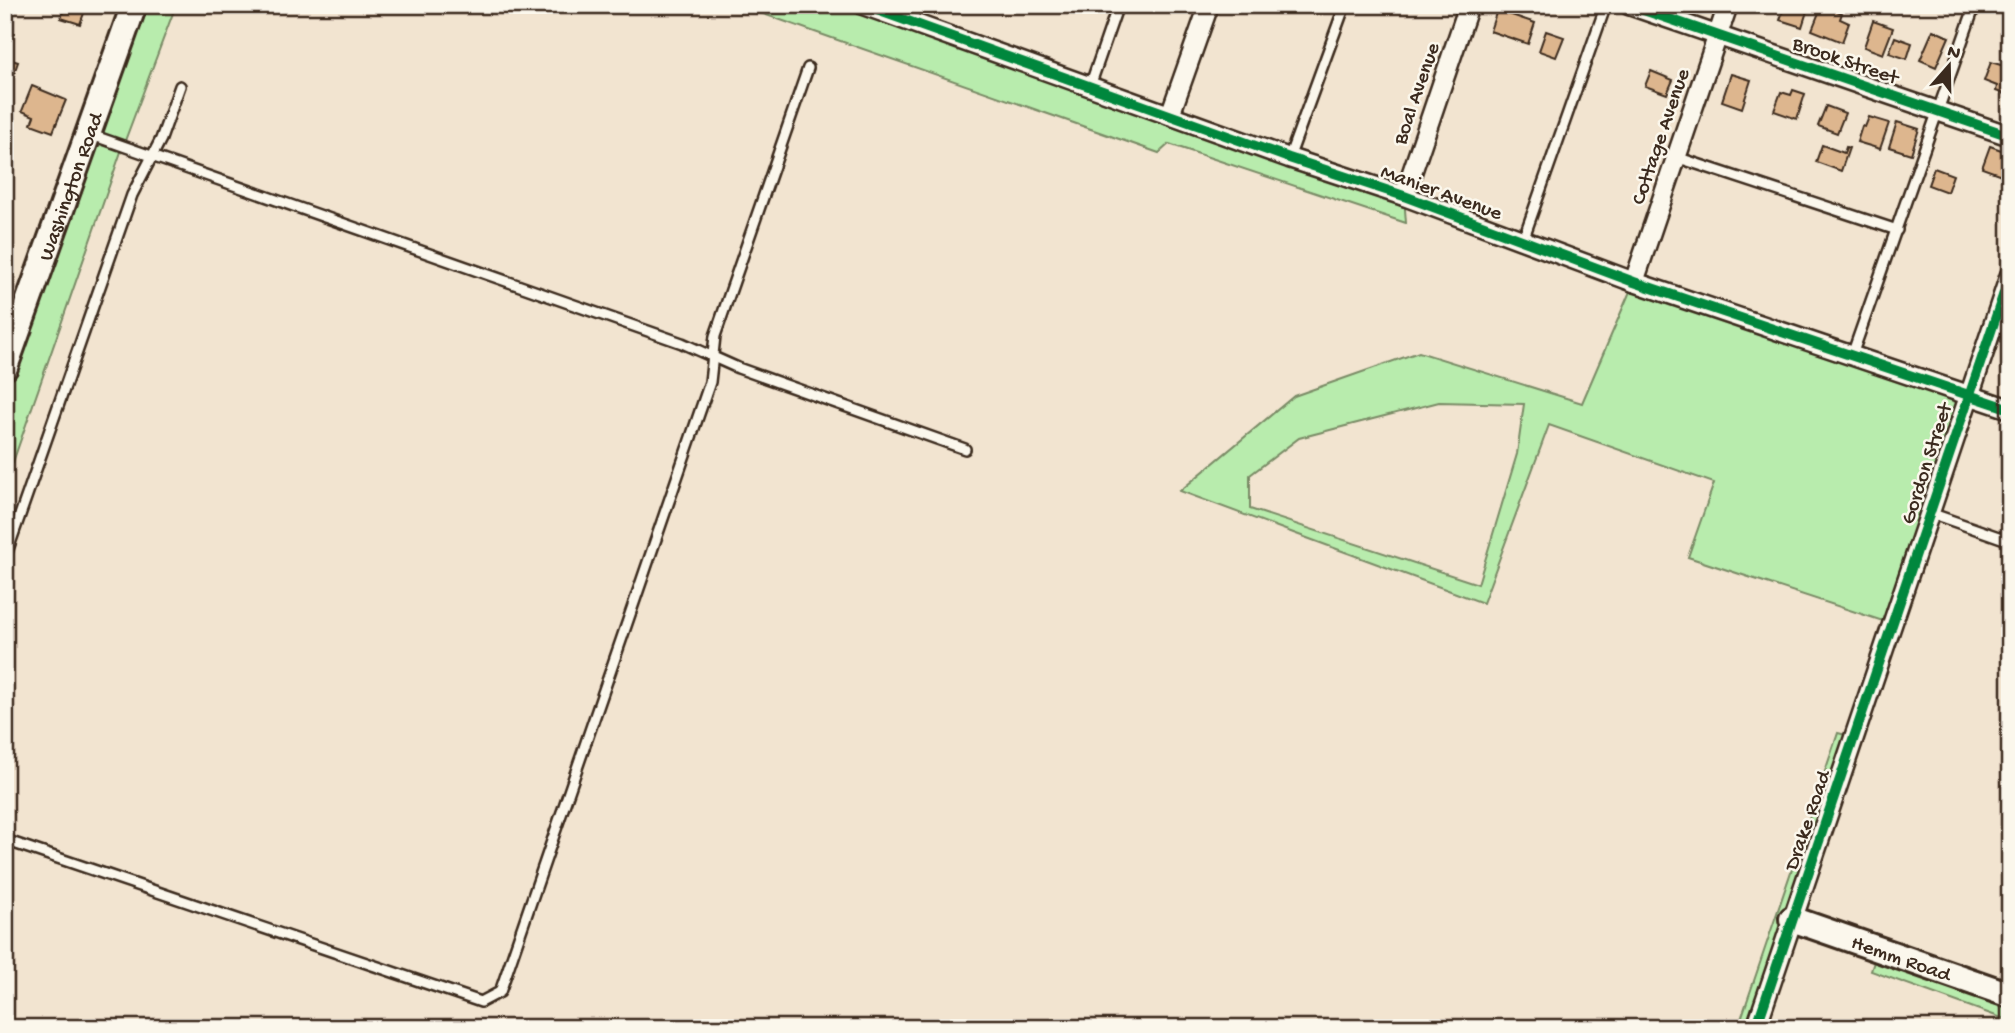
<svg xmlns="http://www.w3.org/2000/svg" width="2015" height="1033" font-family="'Gochi Hand',sans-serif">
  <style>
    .green { fill: #b8ecad; stroke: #7a8b66; stroke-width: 2; fill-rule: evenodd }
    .building { fill: #ddb68e; stroke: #3b2a1e; stroke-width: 2 }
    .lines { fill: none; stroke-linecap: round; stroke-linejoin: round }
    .lane-casing { stroke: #3b2a1e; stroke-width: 14 }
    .street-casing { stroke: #3b2a1e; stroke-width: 23 }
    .secondary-casing { stroke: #3b2a1e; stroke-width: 30 }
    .lane { stroke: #fbf7ec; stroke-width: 9 }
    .street { stroke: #fbf7ec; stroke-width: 18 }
    .secondary { stroke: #fbf7ec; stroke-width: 24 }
    .cycleway-casing { stroke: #fbf7ec; stroke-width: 15 }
    .cycleway { stroke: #00873e; stroke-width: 10 }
    .labels { text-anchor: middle; stroke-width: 5; stroke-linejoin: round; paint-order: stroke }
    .street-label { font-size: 21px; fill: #3b2a1e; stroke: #fbf7ec }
  </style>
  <rect width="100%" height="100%" fill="#f2e4d0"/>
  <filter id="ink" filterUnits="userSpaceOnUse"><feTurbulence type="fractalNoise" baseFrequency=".0143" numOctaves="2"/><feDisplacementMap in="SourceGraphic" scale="14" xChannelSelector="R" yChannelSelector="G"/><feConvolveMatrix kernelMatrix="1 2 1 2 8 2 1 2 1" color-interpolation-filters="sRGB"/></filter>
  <g filter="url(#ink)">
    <g class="green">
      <polygon points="134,5 176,5 123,146 5,485 5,367"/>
      <polygon points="738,5 863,5 1404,196 1406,223 1169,144 1159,153"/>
      <path d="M1634 282 1968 394 1892 624 1688 557 1714 483 1549 425 1483 603 1180 491 1294 396 1419 352 1582 403ZM1439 402 1524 404 1517 454 1478 584 1250 509V475L1299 438Z"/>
      <polygon points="1838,733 1854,737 1756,1028 1738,1028"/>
      <polygon points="1878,949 2010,995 2010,1021 1871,971"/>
    </g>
    <g class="building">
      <polygon points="87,5 80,24 61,18 64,9 56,6"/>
      <polygon points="1785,5 1809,5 1802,27 1780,20"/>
      <polygon points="1822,5 1842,13 1840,19 1849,23 1842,42 1812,30"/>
      <polygon points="1497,10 1535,23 1528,44 1490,31"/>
      <polygon points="1873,21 1893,28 1883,54 1864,47"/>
      <polygon points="1933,30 1949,37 1936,67 1920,60"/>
      <polygon points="1546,31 1564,37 1556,57 1539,51"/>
      <polygon points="1895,37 1912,43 1907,59 1889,53"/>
      <polygon points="5,58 18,62 5,99"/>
      <polygon points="2007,58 2010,59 2010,96 1996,91 1997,86 1984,81 1991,62 2004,66"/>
      <polygon points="1651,71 1673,80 1667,94 1645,86"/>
      <polygon points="1731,74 1751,80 1742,108 1722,101"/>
      <polygon points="32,86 66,100 53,132 31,124 34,116 22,111"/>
      <polygon points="1793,90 1805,94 1797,119 1774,111 1781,92 1791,95"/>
      <polygon points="1826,106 1845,113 1837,133 1818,126"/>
      <polygon points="1869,117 1889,123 1880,149 1857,142 1862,126 1865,127"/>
      <polygon points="1897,122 1919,129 1911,154 1889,147"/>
      <polygon points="1822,145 1844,153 1846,147 1849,148 1841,171 1816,162"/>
      <polygon points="1990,146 2010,153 2010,178 1982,168"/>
      <polygon points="1934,168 1953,175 1947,192 1928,185"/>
    </g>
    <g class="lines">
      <defs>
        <g id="lane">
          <polyline points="1090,86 1118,5"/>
          <polyline points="89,134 682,343 738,368 965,449"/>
          <polyline points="1676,157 1897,230"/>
          <polyline points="1289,158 1345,5"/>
          <polyline points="1523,240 1606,5"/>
          <polyline points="1852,355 1975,5"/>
          <polyline points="1930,513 2010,541"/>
          <polyline points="5,558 132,195 161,139 180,86"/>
          <polyline points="5,840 481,1002 500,992 710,382 715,336 808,68"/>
        </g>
        <g id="street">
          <polyline points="863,5 1289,158 1404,196 1634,282 2010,409"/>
          <polyline points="1629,5 2010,136"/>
          <polyline points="1170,115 1209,5"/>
          <polyline points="1404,196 1469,5"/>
          <polyline points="1634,282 1728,5"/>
          <polyline points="1756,1028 2010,275"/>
        </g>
        <g id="secondary">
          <path id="s1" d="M5 367 134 5"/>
          <path id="s2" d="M1792 919 2010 995"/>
        </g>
      </defs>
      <use href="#lane" class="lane-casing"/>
      <use href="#street" class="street-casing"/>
      <use href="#secondary" class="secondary-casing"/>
      <use href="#lane" class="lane"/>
      <use href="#street" class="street"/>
      <use href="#secondary" class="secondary"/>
      <defs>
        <g id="cycleway">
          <polyline points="863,5 1289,158 1404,196 1634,282 2010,409"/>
          <polyline points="1629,5 2010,136"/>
          <polyline points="1756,1028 2010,275"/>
        </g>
      </defs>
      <use href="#cycleway" class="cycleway-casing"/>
      <use href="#cycleway" class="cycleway"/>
    </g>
  </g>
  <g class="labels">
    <g class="street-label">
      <text transform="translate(1846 59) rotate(19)" y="7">Brook Street</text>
      <text transform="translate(1415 93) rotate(-71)" y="7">Boal Avenue</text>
      <text transform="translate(1659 136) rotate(-71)" y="7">Cottage Avenue</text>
      <text dy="7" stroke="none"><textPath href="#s1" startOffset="192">Washington Road</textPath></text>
      <text transform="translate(1442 191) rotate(20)" y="7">Manier Avenue</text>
      <text transform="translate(1925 463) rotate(-72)" y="7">Gordon Street</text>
      <text transform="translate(1806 820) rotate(-71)" y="7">Drake Road</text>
      <text dy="7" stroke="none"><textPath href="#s2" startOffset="116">Hemm Road</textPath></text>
    </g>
  </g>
  <rect width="2015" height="1033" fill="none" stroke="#fbf7ec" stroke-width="28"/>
  <rect x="14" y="14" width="1987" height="1005" fill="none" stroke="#3b2a1e" stroke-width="2.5" filter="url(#ink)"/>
  <g transform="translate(1949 66) rotate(20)" stroke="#fbf7ec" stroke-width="5" paint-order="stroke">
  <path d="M0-5L12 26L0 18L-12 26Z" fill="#3b2a1e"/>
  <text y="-10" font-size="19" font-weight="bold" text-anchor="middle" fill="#3b2a1e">N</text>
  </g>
</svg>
